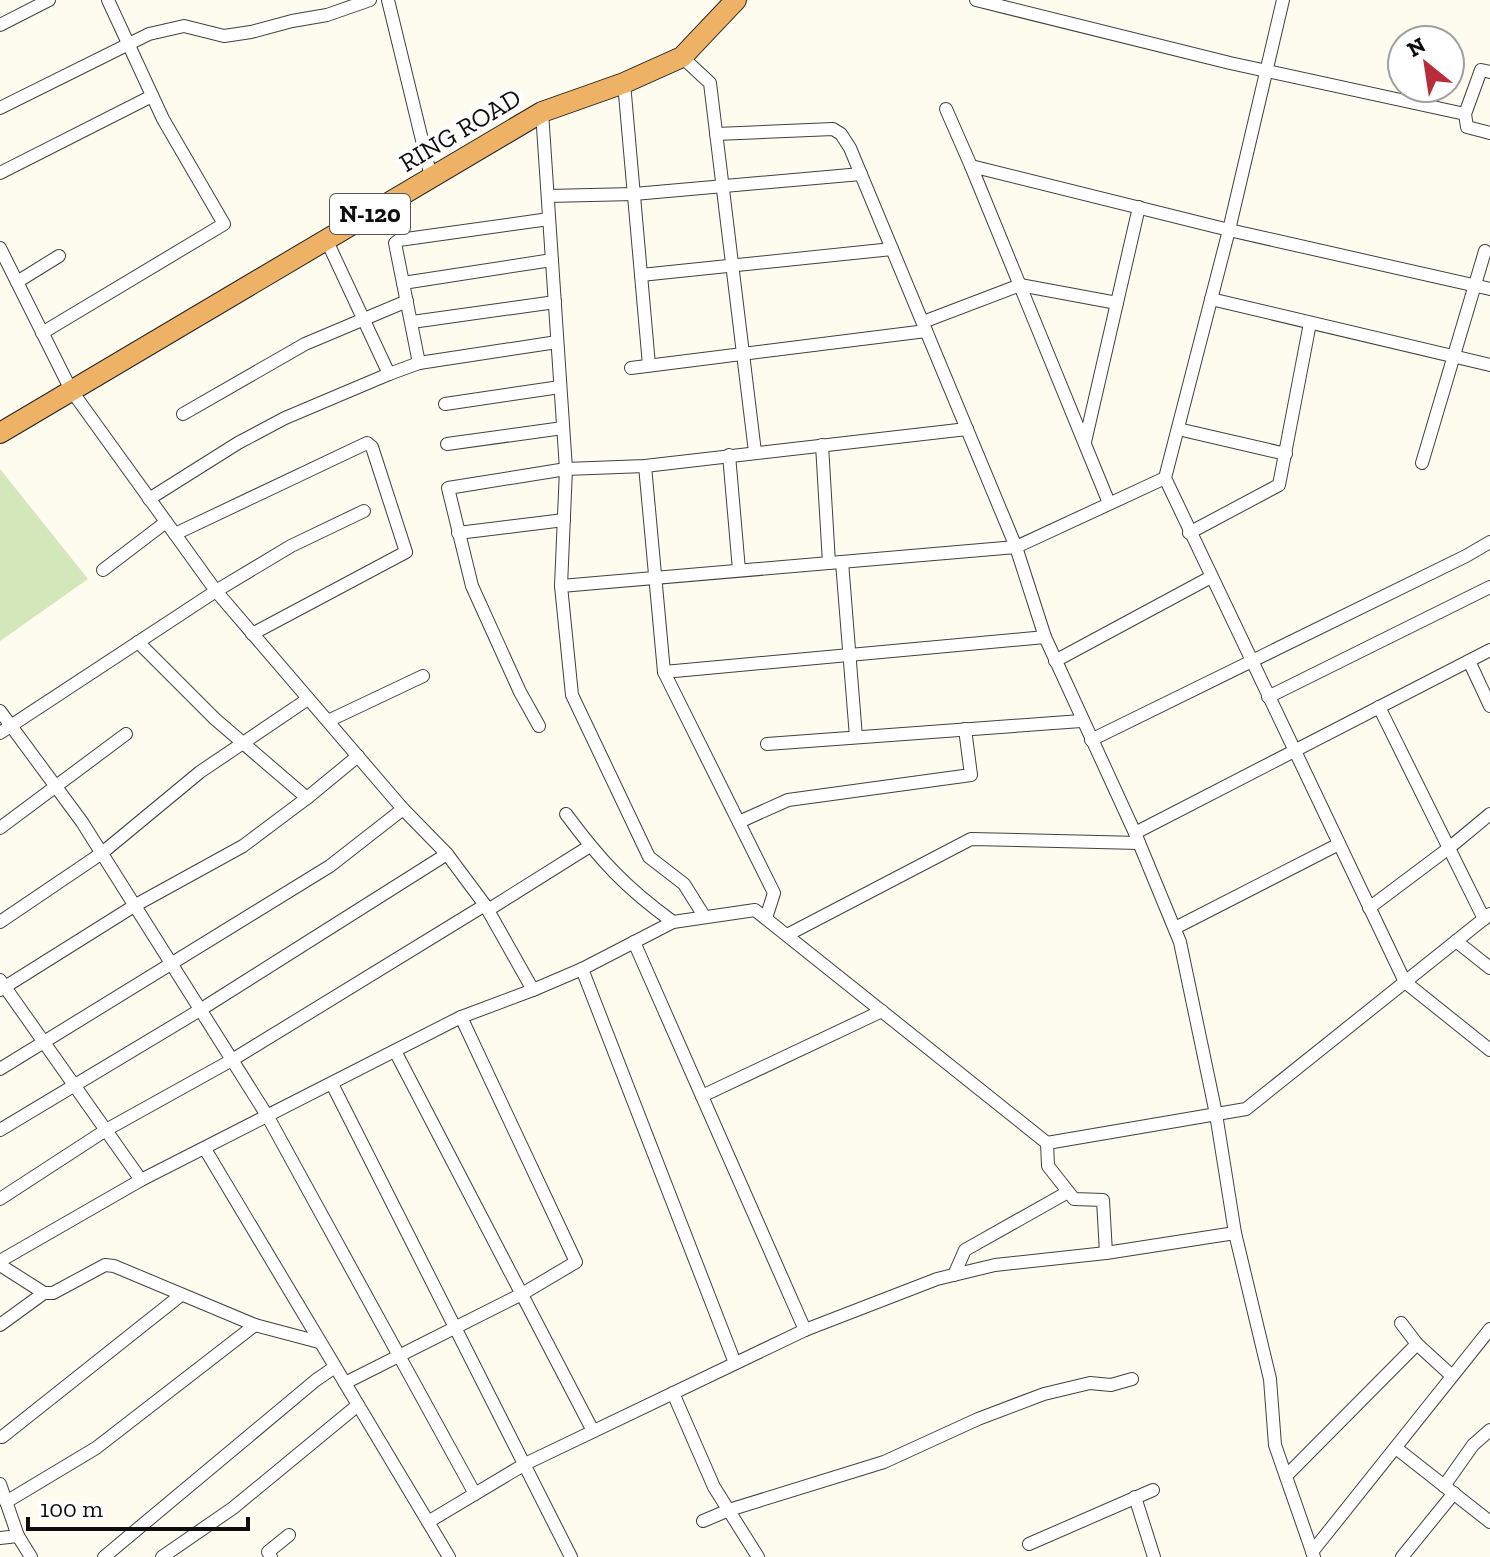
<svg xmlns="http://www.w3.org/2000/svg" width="1490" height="1557" font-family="'Zilla Slab',serif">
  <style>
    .green { fill: #d3e7ba }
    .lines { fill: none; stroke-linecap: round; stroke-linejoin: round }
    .minor-casing { stroke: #414141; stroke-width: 14 }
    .trunk-casing { stroke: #1f1f1f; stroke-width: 22 }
    .minor { stroke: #fff; stroke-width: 12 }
    .trunk { stroke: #eeb266; stroke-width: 20 }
    .labels { text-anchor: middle; stroke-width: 8; stroke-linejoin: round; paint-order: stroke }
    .shield { fill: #fff; stroke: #565656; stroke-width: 2 }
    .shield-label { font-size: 24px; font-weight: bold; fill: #0e0e0e }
    .street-label { font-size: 26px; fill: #0e0e0e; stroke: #fff }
  </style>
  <rect width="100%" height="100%" fill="#fefbef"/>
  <polygon class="green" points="0,469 88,579 0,641"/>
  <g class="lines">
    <defs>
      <g id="minor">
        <polyline points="388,0 431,177"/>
        <polyline points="976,0 1230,63 1465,114"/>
        <polyline points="1283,0 1229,230 1165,478 1405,982 1490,1050"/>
        <polyline points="0,25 49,0"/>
        <polyline points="682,57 710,83 755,452"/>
        <polyline points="1490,72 1481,70 1465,114 1467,127 1490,133"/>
        <polyline points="624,83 649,365"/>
        <polyline points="0,108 149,34 184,26 224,36 251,32 292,21 327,15 370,0"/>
        <polyline points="946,109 971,166"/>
        <polyline points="542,112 566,469 561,586 572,695 649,857 684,884 704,916"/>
        <polyline points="716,134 833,129 841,134 850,148 1016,547 1045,637 1135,833 1180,942 1216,1114 1235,1233 1270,1379 1275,1445 1314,1557"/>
        <polyline points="0,173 152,96"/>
        <polyline points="548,196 634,194 861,174"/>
        <polyline points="326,239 389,374"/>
        <polyline points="0,248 71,390 216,591 403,809 447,854 485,905 533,990 582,969 673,922 755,910 1047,1143 1246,1109 1490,914"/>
        <polyline points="641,275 892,249"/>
        <polyline points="17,282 59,256"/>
        <polyline points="403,283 552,260"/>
        <polyline points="1211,299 1490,365"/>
        <polyline points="412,322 555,302"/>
        <polyline points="923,322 1020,285 1117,303"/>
        <polyline points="42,333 224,224 163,119 108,0"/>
        <polyline points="419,363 395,243 399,240 549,219"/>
        <polyline points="631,368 926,331"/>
        <polyline points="445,404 560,387"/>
        <polyline points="183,414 305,344 407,301"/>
        <polyline points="1178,429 1286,454"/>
        <polyline points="1085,442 1139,207"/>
        <polyline points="447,444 563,428"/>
        <polyline points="822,445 829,563"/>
        <polyline points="729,455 739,570"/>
        <polyline points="1422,463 1485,251"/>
        <polyline points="645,466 664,672 774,893 766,918"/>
        <polyline points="149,499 238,443 285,418 389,374 419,363 557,342"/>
        <polyline points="1109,503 971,166 1229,230 1490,289"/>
        <polyline points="458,533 564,520"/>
        <polyline points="1189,533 1279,485 1310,323"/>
        <polyline points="175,534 367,443 372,447 406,552 252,634"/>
        <polyline points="842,562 856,737"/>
        <polyline points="103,570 166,522"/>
        <polyline points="561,586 1016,547 1165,478"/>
        <polyline points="138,642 215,719 307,798"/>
        <polyline points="1055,661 1211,577"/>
        <polyline points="1469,661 1490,706"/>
        <polyline points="664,672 1045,637"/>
        <polyline points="1268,697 1490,587"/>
        <polyline points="1379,707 1484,919"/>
        <polyline points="0,711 82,822 268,1117 475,1494"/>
        <polyline points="328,721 423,676"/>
        <polyline points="539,726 520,692 472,586 448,488 566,469 645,466 967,429"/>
        <polyline points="0,733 216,591 291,546 364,511"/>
        <polyline points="1091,740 1466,556 1490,542"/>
        <polyline points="767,744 1081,721"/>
        <path d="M566 814C600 860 626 888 673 922"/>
        <polyline points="739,822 788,800 971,775 965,729"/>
        <polyline points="0,828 126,734"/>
        <polyline points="1135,833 1490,650"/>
        <polyline points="1369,908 1449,848 1490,814"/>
        <polyline points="488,910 590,846"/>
        <polyline points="0,922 102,853 200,772 308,699"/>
        <polyline points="1175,928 1339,844"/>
        <polyline points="787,935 971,839 1139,843"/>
        <polyline points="1456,941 1490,968"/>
        <polyline points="634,942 805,1330"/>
        <polyline points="582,969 735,1363"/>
        <polyline points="0,980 141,1180"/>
        <polyline points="0,990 134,906 243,846 307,798 358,756"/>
        <polyline points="395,1051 593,1431"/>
        <polyline points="0,1069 330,866 403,809"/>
        <polyline points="332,1084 571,1557"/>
        <polyline points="702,1096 882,1011"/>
        <polyline points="0,1130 200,1010 447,854"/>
        <polyline points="1047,1143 1048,1166 1074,1199 1103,1200 1106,1253"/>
        <polyline points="205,1149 449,1557"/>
        <polyline points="0,1199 106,1130 232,1060 485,905"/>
        <polyline points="0,1261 141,1180 461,1017 533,990"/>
        <polyline points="0,1265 44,1293"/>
        <polyline points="954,1275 965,1250 1068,1192"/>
        <polyline points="1401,1323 1417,1344 1452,1376"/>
        <polyline points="0,1325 44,1293 53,1293 105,1265 114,1266 255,1325 319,1342"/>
        <polyline points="345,1383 522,1294 576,1262 461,1017"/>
        <polyline points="673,1393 714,1487 758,1557"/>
        <polyline points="2,1437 181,1295"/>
        <polyline points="1396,1448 1490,1522"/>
        <polyline points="1286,1476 1417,1344"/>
        <polyline points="0,1484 18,1536 31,1557"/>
        <polyline points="1444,1486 1473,1445 1490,1430"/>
        <polyline points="1135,1497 1154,1557"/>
        <polyline points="6,1502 96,1448 255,1325"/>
        <polyline points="703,1521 729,1510 884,1462 978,1419 1044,1394 1090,1383 1111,1385 1132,1379"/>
        <polyline points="428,1522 525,1464 805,1330 937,1279 995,1265 1106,1253 1235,1233"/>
        <polyline points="0,1538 18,1536"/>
        <polyline points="1029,1544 1153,1490"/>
        <polyline points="1312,1552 1490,1329"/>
        <polyline points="104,1557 316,1380 335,1367"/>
        <polyline points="162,1557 233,1508 358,1405"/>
        <polyline points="271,1557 268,1552 289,1535"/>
        <polyline points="1402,1557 1454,1493"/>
      </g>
      <polyline id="trunk" points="0,433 542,112 624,83 682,57 736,0"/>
    </defs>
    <use href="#minor" class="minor-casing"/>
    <use href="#trunk" class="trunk-casing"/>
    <use href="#minor" class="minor"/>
    <use href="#trunk" class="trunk"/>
  </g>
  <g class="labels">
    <rect class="shield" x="330" y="194" width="80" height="40" rx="6"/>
    <g class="shield-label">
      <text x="370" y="222">N-120</text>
    </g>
    <g class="street-label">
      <text transform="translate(460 130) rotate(-31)" y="9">RING ROAD</text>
    </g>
  </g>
  <g transform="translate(1426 64) rotate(330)"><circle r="38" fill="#ffffff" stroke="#9f9f9f" stroke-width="2"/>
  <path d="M0-6L14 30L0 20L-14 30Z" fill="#b72d39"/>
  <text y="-12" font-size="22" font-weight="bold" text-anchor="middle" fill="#0e0e0e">N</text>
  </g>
  <path d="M28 1517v12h220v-12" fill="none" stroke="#0e0e0e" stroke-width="4"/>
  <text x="40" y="1517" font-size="24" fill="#0e0e0e" stroke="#ffffff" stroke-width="6" paint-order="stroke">100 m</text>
</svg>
